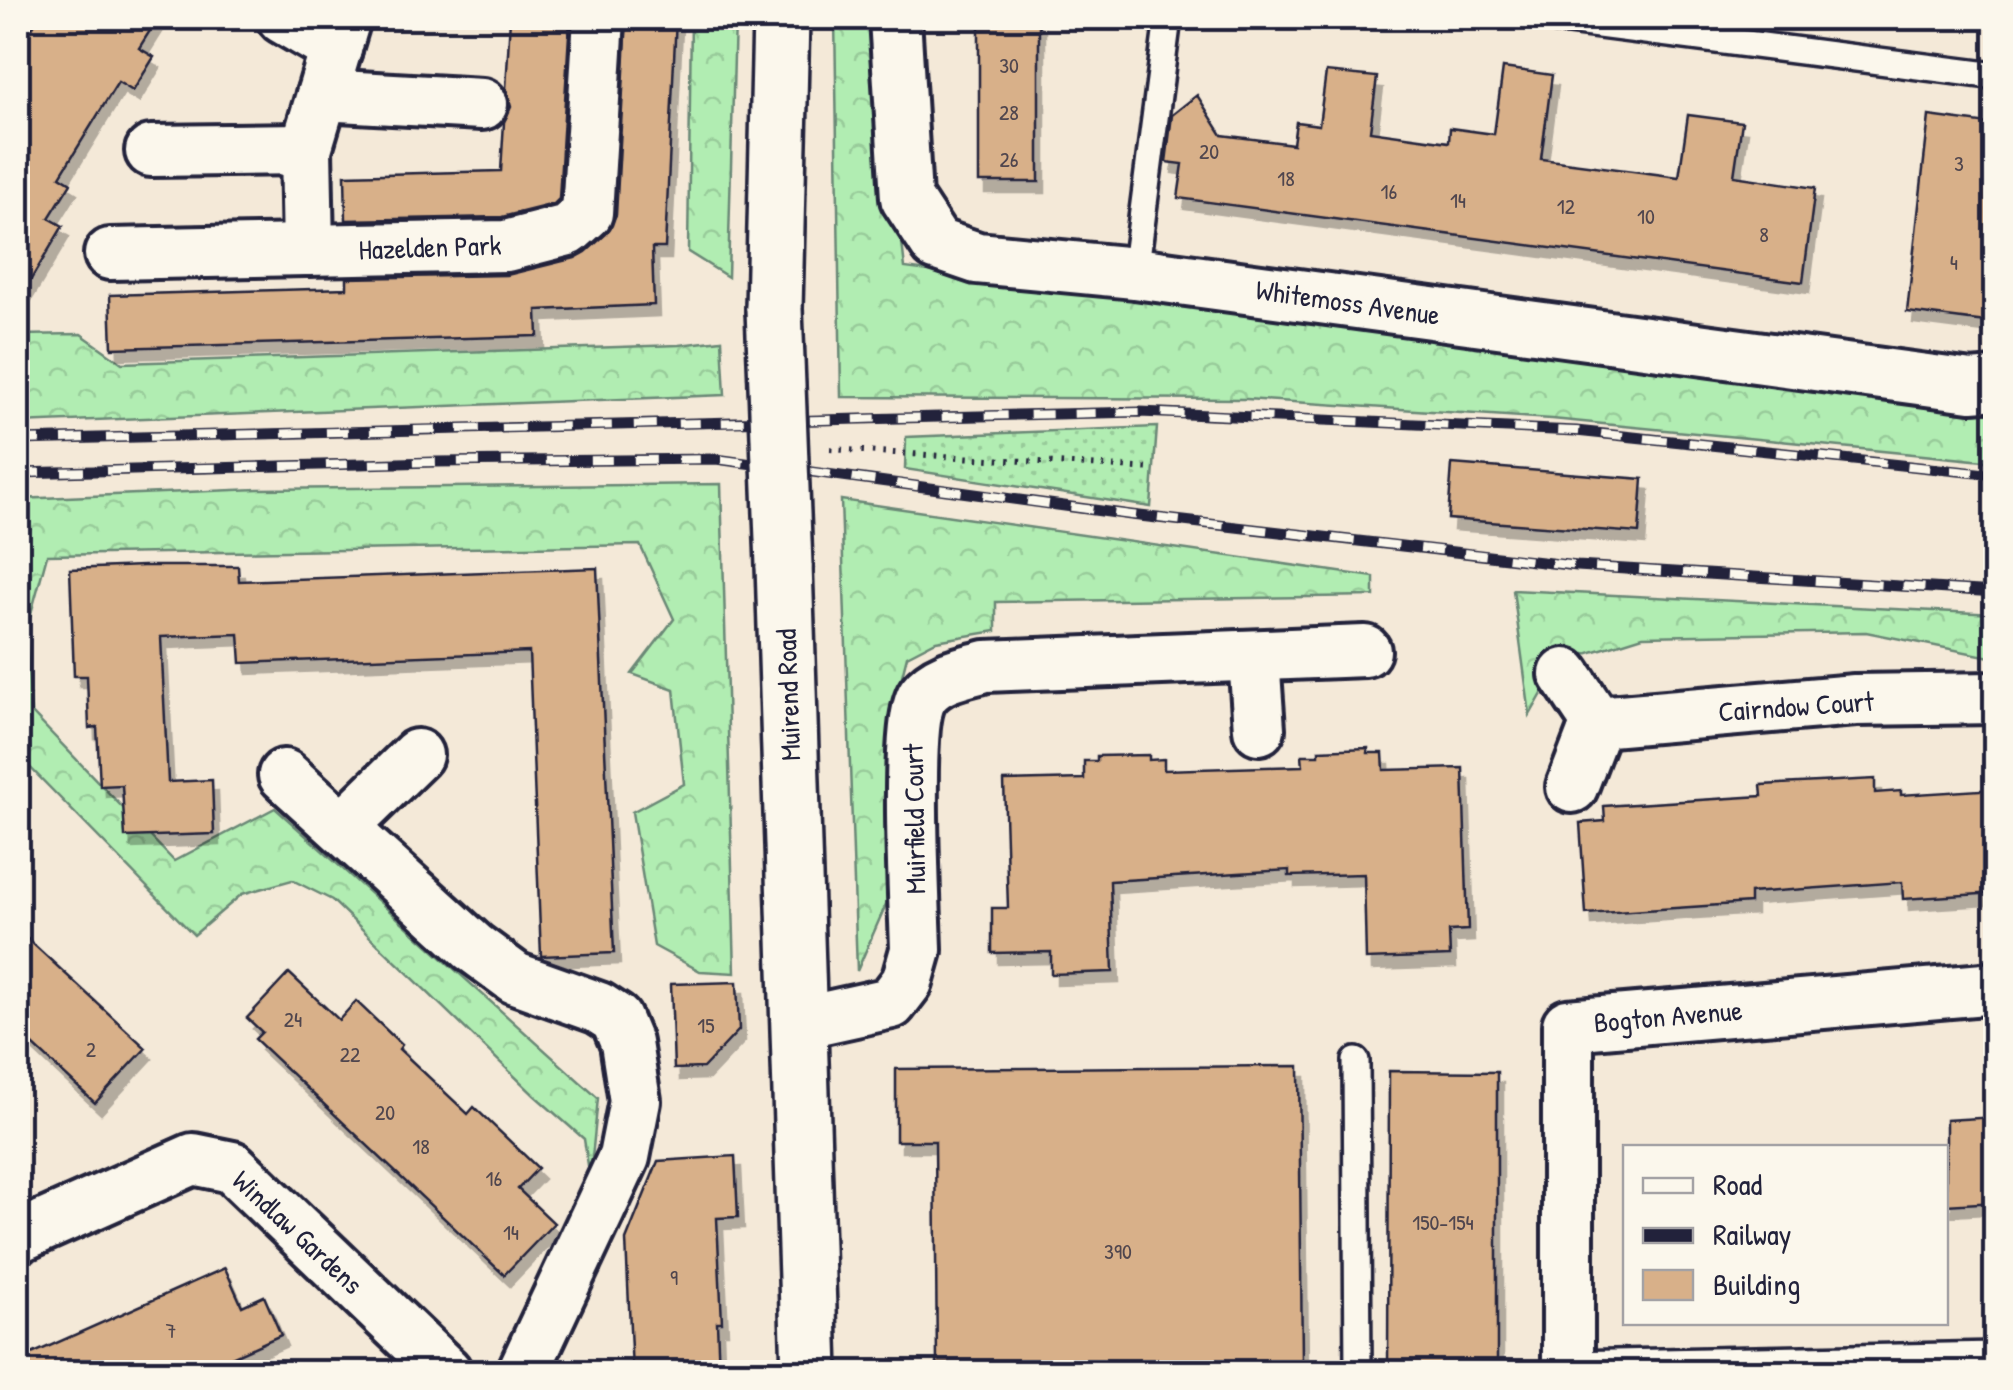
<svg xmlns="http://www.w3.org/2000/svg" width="2013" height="1390" font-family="'Patrick Hand',sans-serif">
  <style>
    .grass { fill: url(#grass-dots); stroke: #6a8876; stroke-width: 2.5 }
    .forest { fill: url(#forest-crowns); stroke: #6a8876; stroke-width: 2.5 }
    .building { fill: #d8b089; stroke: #22223b; stroke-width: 2.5; filter: url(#shadow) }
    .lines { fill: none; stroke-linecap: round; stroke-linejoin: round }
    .lane-casing { stroke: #22223b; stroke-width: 32 }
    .street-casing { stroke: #22223b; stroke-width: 58 }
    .secondary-casing { stroke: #22223b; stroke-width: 62 }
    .path { stroke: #22223b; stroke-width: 6; stroke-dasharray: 2.5 8; stroke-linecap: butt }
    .lane { stroke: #fbf7ec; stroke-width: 25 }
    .street { stroke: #fbf7ec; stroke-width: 50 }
    .secondary { stroke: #fbf7ec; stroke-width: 55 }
    .rail-casing { stroke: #22223b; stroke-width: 11 }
    .rail { stroke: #fbf7ec; stroke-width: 8; stroke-dasharray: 22; stroke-linecap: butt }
    .secondary-bridge-casing { stroke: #22223b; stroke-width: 62; stroke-linecap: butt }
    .secondary-bridge { stroke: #fbf7ec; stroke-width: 55 }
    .labels { text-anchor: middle; stroke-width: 9; stroke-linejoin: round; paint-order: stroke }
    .number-label { font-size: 22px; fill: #50464e }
    .street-label { font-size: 28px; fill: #22223b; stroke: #fbf7ec }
  </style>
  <defs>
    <pattern id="grass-dots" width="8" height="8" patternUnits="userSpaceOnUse" patternTransform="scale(2.5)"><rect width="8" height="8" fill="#b1edb2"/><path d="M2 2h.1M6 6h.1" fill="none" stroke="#98cb9a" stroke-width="1.8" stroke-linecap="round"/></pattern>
    <pattern id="forest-crowns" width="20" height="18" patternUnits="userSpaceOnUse" patternTransform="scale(2.5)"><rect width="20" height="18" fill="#b1edb2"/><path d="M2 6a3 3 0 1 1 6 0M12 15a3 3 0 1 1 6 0" fill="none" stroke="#98cb9a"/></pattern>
    <filter id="shadow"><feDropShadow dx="6" dy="11" stdDeviation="0" flood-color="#0004"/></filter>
  </defs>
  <rect width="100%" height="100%" fill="#f4e9d8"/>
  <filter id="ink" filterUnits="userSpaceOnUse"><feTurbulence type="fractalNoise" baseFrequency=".01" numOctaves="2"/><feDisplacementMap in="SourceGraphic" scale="20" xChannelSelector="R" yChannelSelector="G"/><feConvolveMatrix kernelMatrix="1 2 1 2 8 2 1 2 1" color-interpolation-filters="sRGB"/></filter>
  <g filter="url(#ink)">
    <polygon class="grass" points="1157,427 1151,507 905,469 906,437"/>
    <g class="forest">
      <polygon points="691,18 735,18 728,277 688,252"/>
      <polygon points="835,18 876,18 905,268 1995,409 1995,462 1552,419 1246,399 841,397"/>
      <polygon points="81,334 122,363 679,345 722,340 725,395 18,423 18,335"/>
      <polygon points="721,484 735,973 700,971 654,946 632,812 684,784 674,689 632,674 674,619 640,545 47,555 26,632 31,712 174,861 275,808 598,1098 590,1178 584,1139 534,1095 332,900 292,880 242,894 194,935 18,755 18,499 258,489"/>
      <polygon points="841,500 1374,577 1374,596 996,602 996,631 936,641 907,656 899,688 900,872 857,971"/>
      <polygon points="1513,590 1995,614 1995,658 1866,632 1643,636 1560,662 1530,715"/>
    </g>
    <g class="building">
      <polygon points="38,18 158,18 139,48 154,57 133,91 118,82 60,176 71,183 49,218 63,226 18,301 18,51"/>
      <polygon points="510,18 570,18 559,199 554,204 502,217 346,220 345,175 501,171 504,122 511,107 506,89"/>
      <polygon points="627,18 676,18 665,248 652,248 654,305 537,310 538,336 112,348 110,295 347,288 347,278 507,275 575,258 586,252 606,234 616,215"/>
      <rect x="979" y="18" width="60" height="164"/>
      <polygon points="1503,68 1552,75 1541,159 1679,177 1688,115 1742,122 1734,176 1815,188 1803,282 1178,198 1183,164 1166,162 1172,115 1197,95 1222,135 1293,144 1296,122 1319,125 1326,72 1377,77 1370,131 1449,142 1450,128 1494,134"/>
      <polygon points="1929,116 1996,125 1996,283 1992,313 1987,313 1986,322 1907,312"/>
      <polygon points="1452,464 1643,479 1639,533 1448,519"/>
      <polygon points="143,566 238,566 239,581 597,568 614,953 541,956 529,652 241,663 239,634 161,637 168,782 212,780 214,834 125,837 122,785 100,786 97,727 89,728 87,676 74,676 70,569"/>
      <polygon points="1368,748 1368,753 1383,753 1384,770 1463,768 1468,930 1449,931 1450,956 1366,959 1364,874 1289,876 1289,870 1110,881 1113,972 1051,974 1051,952 992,953 992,908 1008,908 1004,781 1084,779 1084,761 1097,761 1097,756 1149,755 1149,760 1164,759 1164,770 1303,766 1302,755 1319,755 1319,750"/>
      <polygon points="1875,779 1875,793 1901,791 1901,795 1996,789 1996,893 1903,899 1902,882 1750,893 1750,903 1586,914 1580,823 1605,821 1604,806 1762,796 1761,785"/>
      <polygon points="18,930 146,1048 95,1103 18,1031"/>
      <polygon points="289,973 339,1020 356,1001 402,1045 399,1049 468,1114 474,1107 538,1168 518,1189 554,1223 504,1275 255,1039 262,1032 247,1018"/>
      <polygon points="737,982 739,1030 703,1068 674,1069 671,984"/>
      <polygon points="1299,1066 1302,1361 1271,1362 1272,1372 1200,1372 1200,1361 937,1364 935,1141 896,1141 896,1069"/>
      <polygon points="1389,1071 1497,1072 1497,1372 1388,1372"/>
      <polygon points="1996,1117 1996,1202 1946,1205 1946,1120"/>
      <polygon points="735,1156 738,1217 717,1218 722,1322 717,1322 719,1372 632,1372 626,1240 658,1161"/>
      <polygon points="225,1268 242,1306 264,1296 281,1335 198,1372 18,1372 18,1360"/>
    </g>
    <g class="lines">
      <defs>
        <g id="lane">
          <polyline points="1544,18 1996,76"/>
          <polyline points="1135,273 1168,18"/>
          <polyline points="1356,1061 1358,1372"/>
          <polyline points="1568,1364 1996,1355"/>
        </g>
        <g id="street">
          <polyline points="283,18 336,49"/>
          <polyline points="895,18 906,198 936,244 977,258 1135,273 1971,386 1996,384"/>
          <polyline points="322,95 482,104"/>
          <polyline points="151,151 306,149"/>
          <polyline points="308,250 306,149 345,18"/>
          <polyline points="110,254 506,246 568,230 587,213 599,18"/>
          <polyline points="1254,658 1259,729"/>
          <polyline points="1565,674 1597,722 1572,787"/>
          <polyline points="1597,722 1855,700 1996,698"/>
          <polyline points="284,775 473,947 515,978 599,1008 616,1019 626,1043 635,1101 624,1157 523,1372"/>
          <polyline points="343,827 417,755"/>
          <path d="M800 1023 891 1003 907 982 916 950C915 905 904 723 923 695 937 676 965 672 986 666L1365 651"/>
          <polyline points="18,1237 193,1159 232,1167 446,1372"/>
          <polyline points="1568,1372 1568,1025 1996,988"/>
        </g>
        <g id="secondary">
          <polyline points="774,309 781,18"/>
          <polyline points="784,565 810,1372"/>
        </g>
      </defs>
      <use href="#lane" class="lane-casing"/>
      <use href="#street" class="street-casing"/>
      <use href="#secondary" class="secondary-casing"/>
      <polyline class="path" points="830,449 1153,469"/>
      <use href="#lane" class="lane"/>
      <use href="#street" class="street"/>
      <use href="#secondary" class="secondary"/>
      <defs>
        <g id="rail">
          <polyline points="18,440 1140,412 1576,431 1996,475"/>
          <polyline points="18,473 436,462 716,459 1131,515 1577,566 1996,592"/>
        </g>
      </defs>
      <use href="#rail" class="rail-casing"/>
      <use href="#rail" class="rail"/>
      <defs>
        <polyline id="secondary-bridge" points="774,309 784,565"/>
      </defs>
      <use href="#secondary-bridge" class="secondary-bridge-casing"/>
      <use href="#secondary-bridge" class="secondary-bridge"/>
    </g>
  </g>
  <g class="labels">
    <g class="number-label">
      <text x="1009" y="73">30</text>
      <text x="1009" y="120">28</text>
      <text x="1209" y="159">20</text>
      <text x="1009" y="167">26</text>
      <text x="1959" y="171">3</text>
      <text x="1286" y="186">18</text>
      <text x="1389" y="199">16</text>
      <text x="1458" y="208">14</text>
      <text x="1566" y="214">12</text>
      <text x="1646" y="224">10</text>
      <text x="1764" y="242">8</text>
      <text x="1954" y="270">4</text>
      <text x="293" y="1027">24</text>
      <text x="706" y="1033">15</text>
      <text x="91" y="1057">2</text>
      <text x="350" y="1062">22</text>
      <text x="385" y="1120">20</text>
      <text x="421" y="1154">18</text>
      <text x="494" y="1186">16</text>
      <text x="1443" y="1230">150-154</text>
      <text x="511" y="1240">14</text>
      <text x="1118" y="1259">390</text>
      <text x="674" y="1285">9</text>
      <text x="171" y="1338">7</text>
    </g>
    <g class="street-label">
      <text transform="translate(430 247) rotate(-2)" y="10">Hazelden Park</text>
      <text transform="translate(1348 302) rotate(8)" y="10">Whitemoss Avenue</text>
      <text transform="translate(788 695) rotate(-92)" y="10">Muirend Road</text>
      <text transform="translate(1796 706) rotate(-4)" y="10">Cairndow Court</text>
      <text transform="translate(914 819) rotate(-91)" y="10">Muirfield Court</text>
      <text transform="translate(1668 1016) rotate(-5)" y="10">Bogton Avenue</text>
      <text transform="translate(298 1232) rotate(43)" y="10">Windlaw Gardens</text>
    </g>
  </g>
  <rect width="2013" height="1390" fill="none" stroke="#fbf7ec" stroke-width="60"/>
  <rect x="30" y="30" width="1953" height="1330" fill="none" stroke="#22223b" stroke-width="4" filter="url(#ink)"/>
  <rect x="1623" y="1145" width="325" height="180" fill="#fbf7ec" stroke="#a4a2a5" stroke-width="2.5"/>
  <rect x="1643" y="1178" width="50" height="15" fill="#fbf7ec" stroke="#a4a2a5" stroke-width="2.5"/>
  <text x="1713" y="1195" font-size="30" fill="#22223b">Road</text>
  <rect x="1643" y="1228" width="50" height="15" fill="#22223b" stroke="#a4a2a5" stroke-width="2.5"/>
  <text x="1713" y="1245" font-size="30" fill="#22223b">Railway</text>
  <rect x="1643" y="1270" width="50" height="30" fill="#d8b089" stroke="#a4a2a5" stroke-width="2.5"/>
  <text x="1713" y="1295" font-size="30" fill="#22223b">Building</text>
</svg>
